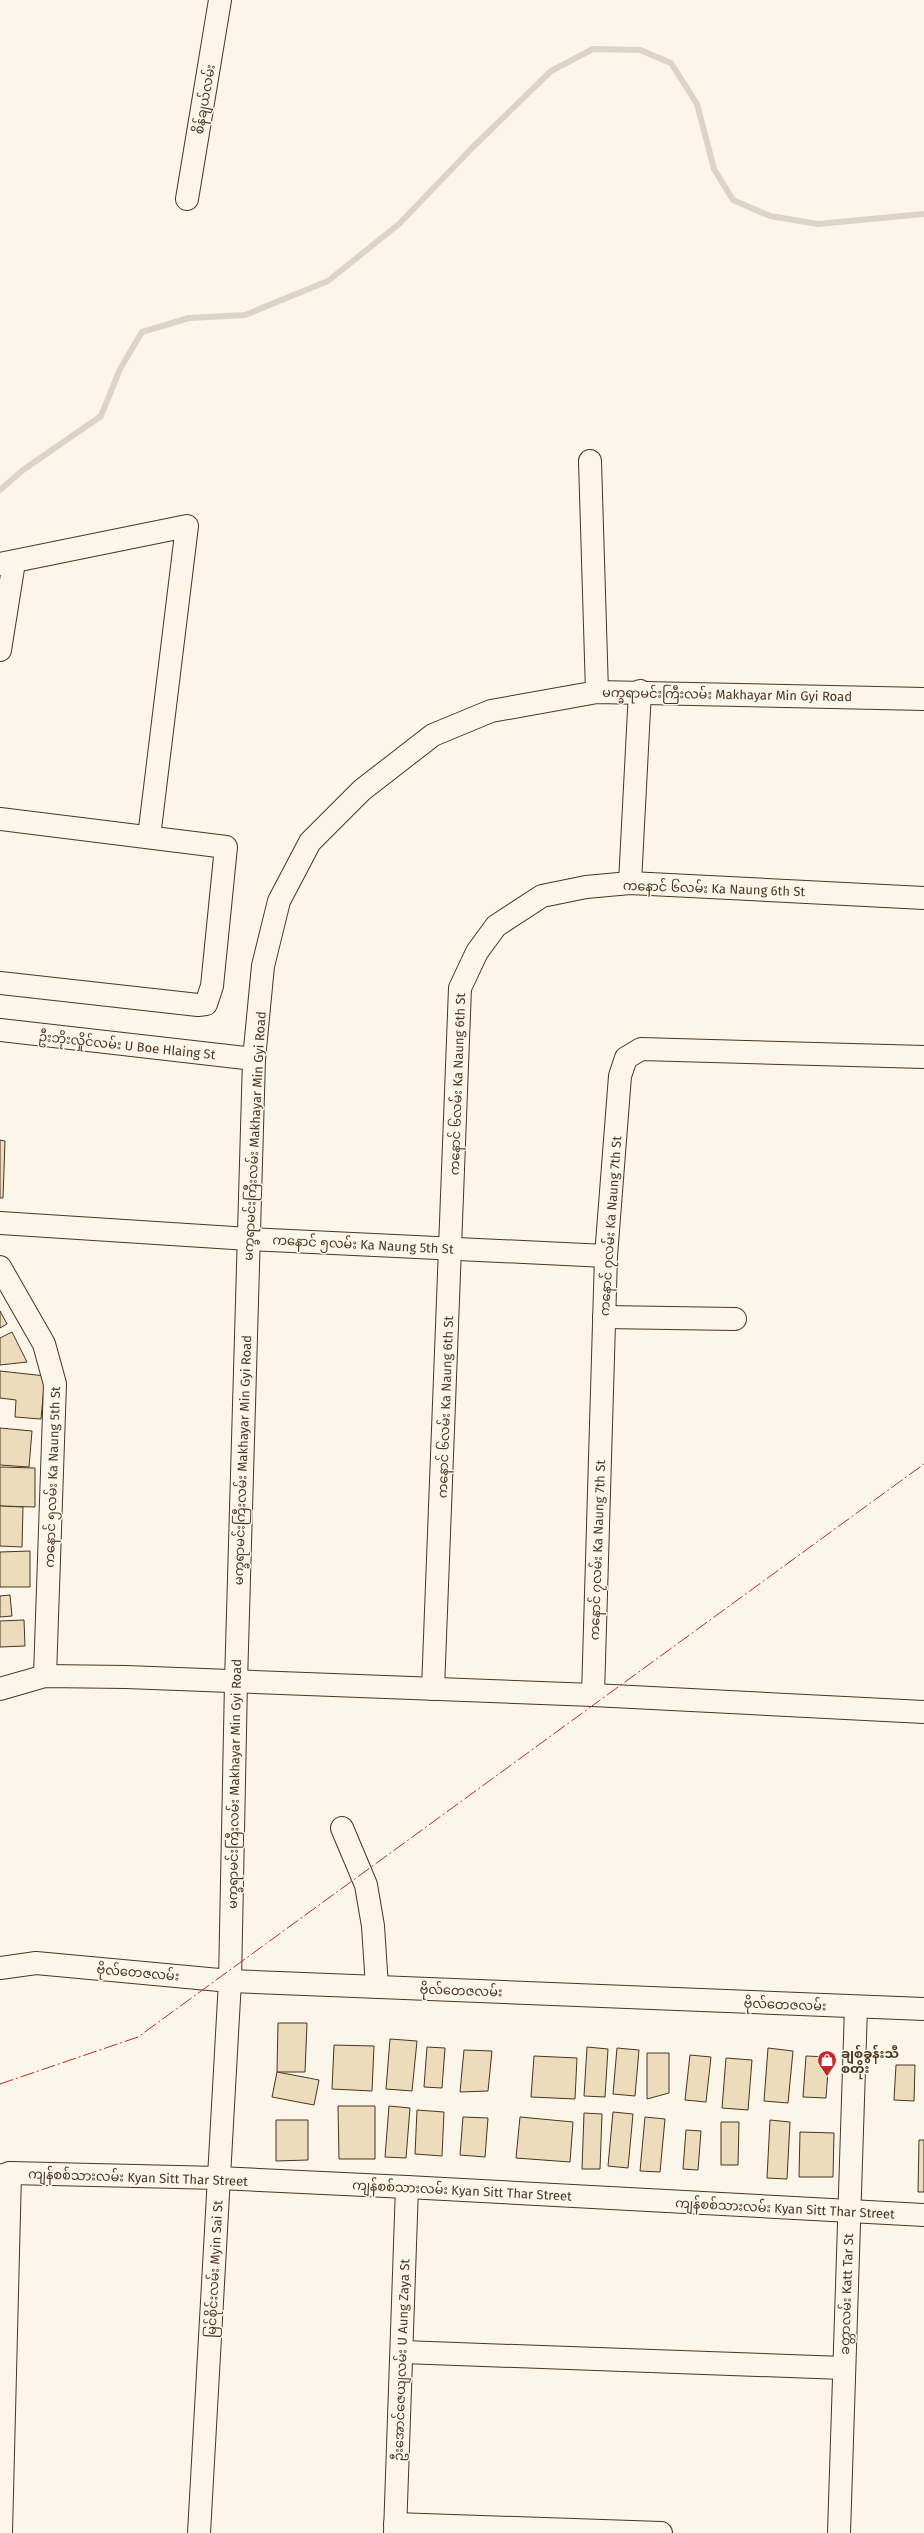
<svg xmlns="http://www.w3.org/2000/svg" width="924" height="2533" font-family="'Fira Sans','Noto Sans Myanmar',sans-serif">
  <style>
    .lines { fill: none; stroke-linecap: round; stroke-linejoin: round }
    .stream { stroke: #dcd4c6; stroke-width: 6 }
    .building { fill: #ecdcbc; stroke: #4a3520 }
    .minor-casing { stroke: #4a3520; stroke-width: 24 }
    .major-casing { stroke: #4a3520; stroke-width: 24 }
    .minor { stroke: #fbf6e9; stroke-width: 22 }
    .major { stroke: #fbf6e9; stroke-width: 22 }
    .power { stroke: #c62828; stroke-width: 1; stroke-dasharray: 14 3 2 3; stroke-linecap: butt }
    .labels { text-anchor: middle; stroke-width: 3; stroke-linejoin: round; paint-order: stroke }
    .street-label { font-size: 13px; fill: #4a3520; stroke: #fbf6e9 }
    .poi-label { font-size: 13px; font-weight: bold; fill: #4a3520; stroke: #fbf6e9; text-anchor: start }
  </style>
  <rect width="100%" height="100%" fill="#fbf6e9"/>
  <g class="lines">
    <polyline class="stream" points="0,490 23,470 101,416 120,369 142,332 189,318 245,315 328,281 399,224 472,148 551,71 593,49 640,50 671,63 697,104 714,169 733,200 770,216 818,224 924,214"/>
  </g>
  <g class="building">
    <polygon points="0,1140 5,1141 3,1198 0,1198"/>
    <polygon points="0,1311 7,1324 0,1328"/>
    <polygon points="12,1332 27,1362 0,1365 0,1338"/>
    <polygon points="0,1371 45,1376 41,1419 15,1417 16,1400 0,1398"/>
    <polygon points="0,1428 32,1431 29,1467 0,1465"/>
    <polygon points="0,1467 35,1468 35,1507 0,1506"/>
    <polygon points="0,1506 23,1507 22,1547 0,1546"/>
    <polygon points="30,1551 30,1587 0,1587 0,1552"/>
    <polygon points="10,1595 12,1616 0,1617 0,1596"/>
    <polygon points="24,1620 25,1646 0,1647 0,1621"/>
    <polygon points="278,2023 307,2023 305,2072 277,2072"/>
    <polygon points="390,2039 417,2041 412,2091 386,2089"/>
    <polygon points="334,2045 374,2046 372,2091 332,2089"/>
    <polygon points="427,2047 445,2048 442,2088 424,2087"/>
    <polygon points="587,2047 608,2049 605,2097 584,2096"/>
    <polygon points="617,2048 639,2050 635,2096 613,2094"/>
    <polygon points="768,2048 793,2051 788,2103 764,2101"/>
    <polygon points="464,2050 492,2051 488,2091 460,2092"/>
    <polygon points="647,2053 669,2053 669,2093 647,2099"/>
    <polygon points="690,2055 711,2057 706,2102 685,2100"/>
    <polygon points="534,2056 577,2058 575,2099 531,2097"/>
    <polygon points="806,2056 829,2057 826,2098 803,2097"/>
    <polygon points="726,2058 752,2060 748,2110 722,2108"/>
    <polygon points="896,2065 915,2065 914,2101 894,2100"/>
    <polygon points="277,2072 319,2080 314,2105 272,2097"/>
    <polygon points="338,2106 375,2106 375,2159 339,2159"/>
    <polygon points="389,2106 410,2108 406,2158 385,2157"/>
    <polygon points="417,2110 444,2112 442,2156 415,2154"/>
    <polygon points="613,2112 633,2114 628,2168 608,2166"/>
    <polygon points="584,2113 602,2114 600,2169 582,2169"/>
    <polygon points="463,2117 488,2118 485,2157 460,2155"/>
    <polygon points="520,2117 573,2122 570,2162 516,2158"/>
    <polygon points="645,2117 665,2119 660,2172 640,2171"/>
    <polygon points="276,2120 308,2120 308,2160 276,2161"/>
    <polygon points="770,2120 790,2122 787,2179 767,2178"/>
    <polygon points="721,2122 739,2122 738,2165 721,2165"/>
    <polygon points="686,2130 701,2131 698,2170 683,2169"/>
    <polygon points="800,2132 834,2133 833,2177 799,2177"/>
    <polygon points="919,2140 924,2140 924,2192 918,2192"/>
  </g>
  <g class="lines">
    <defs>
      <g id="minor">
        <polyline points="187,199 220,0"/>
        <polyline points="590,461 597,692"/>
        <polyline points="0,564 187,526 149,837"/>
        <polyline points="0,650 14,562"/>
        <polyline points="0,819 226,847 212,986 206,1004 198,1005 0,983"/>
        <polyline points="630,883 640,691"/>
        <polyline points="0,1030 254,1059"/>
        <polyline points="0,1223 249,1239 606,1256"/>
        <polyline points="0,1267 44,1344 55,1384 45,1676"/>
        <polyline points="604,1317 735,1319"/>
        <polyline points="0,1689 45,1676 126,1677 593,1695 924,1712"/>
        <polyline points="433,1689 460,988 477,952 496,926 542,896 586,887 630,883 924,898"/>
        <polyline points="593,1695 606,1256 620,1076 626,1058 641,1049 924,1057"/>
        <polyline points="342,1828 366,1885 373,1926 377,1987"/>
        <polyline points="0,2176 10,2173 219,2178 407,2187 924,2215"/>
        <polyline points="403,2352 843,2368"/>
        <polyline points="395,2524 661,2533"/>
        <polyline points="1,2533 10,2173"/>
        <polyline points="199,2533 230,1981 236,1682 254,1059 263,966 279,901 310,842 362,790 433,735 491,711 597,692 924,699"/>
        <polyline points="395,2533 407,2187"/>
        <polyline points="839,2533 856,2007"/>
      </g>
      <polyline id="major" points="0,1968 36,1963 230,1981 924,2009"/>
    </defs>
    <use href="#minor" class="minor-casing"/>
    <use href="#major" class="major-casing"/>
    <use href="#minor" class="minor"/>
    <use href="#major" class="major"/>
    <polyline class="power" points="0,2084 138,2037 924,1464"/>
  </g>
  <defs>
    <symbol id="shop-pin" viewBox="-11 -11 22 30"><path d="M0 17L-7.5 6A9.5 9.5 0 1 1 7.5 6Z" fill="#c62828" stroke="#fbf6e9"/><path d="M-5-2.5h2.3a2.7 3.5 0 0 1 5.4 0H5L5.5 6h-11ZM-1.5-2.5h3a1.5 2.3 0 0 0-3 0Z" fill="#fff"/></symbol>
  </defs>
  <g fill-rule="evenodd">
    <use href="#shop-pin" x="816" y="2049" width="22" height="30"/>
  </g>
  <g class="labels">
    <g class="street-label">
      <text transform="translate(204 99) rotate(-80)" y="5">စိန်ချယ်လမ်း</text>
      <text transform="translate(727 694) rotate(1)" y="5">မက္ခရာမင်းကြီးလမ်း Makhayar Min Gyi Road</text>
      <text transform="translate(714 888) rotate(2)" y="5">ကနောင် ၆လမ်း Ka Naung 6th St</text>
      <text transform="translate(127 1045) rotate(6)" y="5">ဦးဘိုးလှိုင်လမ်း U Boe Hlaing St</text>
      <text transform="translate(457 1084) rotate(-88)" y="5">ကနောင် ၆လမ်း Ka Naung 6th St</text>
      <text transform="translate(254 1136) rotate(-87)" y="5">မက္ခရာမင်းကြီးလမ်း Makhayar Min Gyi Road</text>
      <text transform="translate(610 1226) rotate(-86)" y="5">ကနောင် ၇လမ်း Ka Naung 7th St</text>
      <text transform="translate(363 1244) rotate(3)" y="5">ကနောင် ၅လမ်း Ka Naung 5th St</text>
      <text transform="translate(445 1407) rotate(-88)" y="5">ကနောင် ၆လမ်း Ka Naung 6th St</text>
      <text transform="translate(242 1460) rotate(-88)" y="5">မက္ခရာမင်းကြီးလမ်း Makhayar Min Gyi Road</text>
      <text transform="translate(52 1477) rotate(-88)" y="5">ကနောင် ၅လမ်း Ka Naung 5th St</text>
      <text transform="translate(597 1550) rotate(-88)" y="5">ကနောင် ၇လမ်း Ka Naung 7th St</text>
      <text transform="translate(234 1784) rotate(-89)" y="5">မက္ခရာမင်းကြီးလမ်း Makhayar Min Gyi Road</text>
      <text transform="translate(138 1972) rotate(5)" y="5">ဗိုလ်တေဇလမ်း</text>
      <text transform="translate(461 1990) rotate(2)" y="5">ဗိုလ်တေဇလမ်း</text>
      <text transform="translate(785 2004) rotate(2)" y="5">ဗိုလ်တေဇလမ်း</text>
      <text transform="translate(138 2177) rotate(2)" y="5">ကျန်စစ်သားလမ်း Kyan Sitt Thar Street</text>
      <text transform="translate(462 2190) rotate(3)" y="5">ကျန်စစ်သားလမ်း Kyan Sitt Thar Street</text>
      <text transform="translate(785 2208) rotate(3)" y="5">ကျန်စစ်သားလမ်း Kyan Sitt Thar Street</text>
      <text transform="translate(214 2269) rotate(-87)" y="5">မြင်စိုင်းလမ်း Myin Sai St</text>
      <text transform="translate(846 2294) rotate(-88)" y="5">ခတ္တာလမ်း Katt Tar St</text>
      <text transform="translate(401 2360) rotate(-88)" y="5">ဦးအောင်ဇေယျလမ်း U Aung Zaya St</text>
    </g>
    <g class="poi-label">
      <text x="841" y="2058">ချစ်ခွန်းသီ<tspan x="841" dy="15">စတိုး</tspan></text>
    </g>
  </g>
</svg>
